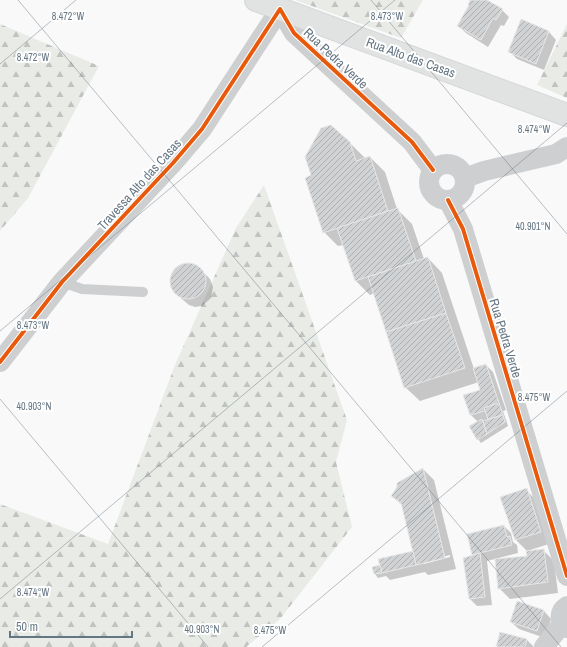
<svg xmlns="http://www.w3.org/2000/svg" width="567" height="647" font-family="'Archivo Narrow',sans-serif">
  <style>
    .forest { fill: url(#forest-firs) }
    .shadow { fill: #0003; fill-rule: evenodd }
    .building { fill: url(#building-hatch); stroke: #e8e8e8 }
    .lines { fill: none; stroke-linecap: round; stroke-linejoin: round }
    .secondary-casing { stroke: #d5d6d7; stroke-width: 24 }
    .service { stroke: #cecfd0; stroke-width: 10 }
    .minor { stroke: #cecfd0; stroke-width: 20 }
    .secondary { stroke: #e1e2e2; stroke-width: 22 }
    .cycleway-casing { stroke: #fff; stroke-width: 6 }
    .cycleway { stroke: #e8590c; stroke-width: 4 }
    .ticks { fill: none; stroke: #657683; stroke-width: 1; stroke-opacity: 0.45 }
    .labels { text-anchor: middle; stroke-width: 4; stroke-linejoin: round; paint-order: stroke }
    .street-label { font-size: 13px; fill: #657683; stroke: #fff }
    .ticks-label { font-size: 10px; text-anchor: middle; fill: #657683; stroke: #fff; stroke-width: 4; stroke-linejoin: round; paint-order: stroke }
  </style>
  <defs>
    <pattern id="forest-firs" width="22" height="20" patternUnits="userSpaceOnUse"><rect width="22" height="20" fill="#e8ebe6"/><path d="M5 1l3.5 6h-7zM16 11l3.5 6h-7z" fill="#c0c3c0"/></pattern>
    <pattern id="building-hatch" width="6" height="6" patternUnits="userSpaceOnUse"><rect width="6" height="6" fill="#d0d2d3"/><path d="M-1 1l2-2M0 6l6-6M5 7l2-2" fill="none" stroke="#acafb1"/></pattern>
  </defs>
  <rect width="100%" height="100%" fill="#f9f9f9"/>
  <g class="forest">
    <polygon points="295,0 423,0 401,38"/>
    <polygon points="0,24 99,66 28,198 0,231"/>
    <polygon points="567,24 567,98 537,85"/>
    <polygon points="264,185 347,420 336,462 352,527 280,619 246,647 0,647 0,504 108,544 175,365 236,228"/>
  </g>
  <g class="shadow">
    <polygon points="472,0 485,0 502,10 509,17 504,26 501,25 488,47 466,33 458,26 470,6"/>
    <polygon points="522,21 549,32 556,40 544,70 517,59 509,51"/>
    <polygon points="350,143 365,158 370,157 385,172 397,209 412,224 424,259 428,258 442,273 474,369 486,365 493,372 506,410 503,411 508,426 481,443 478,439 478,422 471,415 464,396 481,390 479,382 420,401 405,387 374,293 370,295 355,280 344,245 338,246 324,232 313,176"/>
    <polygon points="185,264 192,264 202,271 210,279 213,287 211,298 202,306 195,307 189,305 175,293 171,288 170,282 173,272 177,267"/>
    <path d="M423 469 434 480 456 569 428 575 425 572 390 580 386 576 378 578 375 574 374 568 415 554 403 506 392 496 398 487V484ZM450 555V557L424 564V562Z"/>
    <polygon points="526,490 537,501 552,543 527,551 516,540 501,498"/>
    <polygon points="504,526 511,533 513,542 517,545 518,553 487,561 492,605 477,606 470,599 465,558 474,556 468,535"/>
    <polygon points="543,550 554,561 558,593 510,599 499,588 528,556"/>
    <polygon points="518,602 544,611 551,619 545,638 519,629 511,622"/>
    <polygon points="527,640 534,647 497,647"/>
  </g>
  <g class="building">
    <polygon points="470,0 487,0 503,9 496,20 493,18 481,40 457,26 469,5 468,5"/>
    <polygon points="521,19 549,31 536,64 508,52"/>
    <polygon points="331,125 350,142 356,161 370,156 388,211 323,233 305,178 311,175 305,157 321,128"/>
    <polygon points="398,208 416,261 355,281 337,228"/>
    <polygon points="428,257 446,313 386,332 368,277"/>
    <circle cx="188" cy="281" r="18"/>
    <polygon points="446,313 465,368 404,388 386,332"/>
    <polygon points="486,364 499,403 484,408 485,411 470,415 463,395 480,390 473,368"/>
    <polygon points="499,403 503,415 488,419 484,408"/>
    <polygon points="503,415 505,422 487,434 483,421"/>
    <polygon points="482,419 487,434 477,440 469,426"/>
    <polygon points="423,468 445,558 416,565 401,503 391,496 397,487 397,483"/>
    <polygon points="527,488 541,532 515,540 500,497"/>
    <polygon points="504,525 507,537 510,536 512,545 472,555 467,534"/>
    <polygon points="544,549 548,582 498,589 495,559 527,556 526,551"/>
    <polygon points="413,551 416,565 382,573 378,559"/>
    <polygon points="480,553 485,597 469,599 463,558"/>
    <polygon points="380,565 382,573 374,574 372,567"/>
    <polygon points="517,601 544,610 537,631 510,622"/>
    <polygon points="500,632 527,639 525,647 496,647"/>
  </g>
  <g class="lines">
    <defs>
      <polyline id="secondary" points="256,0 567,115"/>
    </defs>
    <use href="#secondary" class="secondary-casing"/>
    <polyline class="service" points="62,282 82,289 143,292"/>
    <g class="minor">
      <circle cx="447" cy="182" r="18"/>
      <polyline points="465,178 484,171 556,154 567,147"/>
      <polyline points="448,200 463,229 567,576"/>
      <polyline points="0,362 62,282 173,163 202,129 280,9 294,33 412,142 433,170"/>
      <path d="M567 606C558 612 559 622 567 628"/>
      <polyline points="544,647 562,624"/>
    </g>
    <use href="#secondary" class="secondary"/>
    <defs>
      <g id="cycleway">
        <polyline points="448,200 463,229 567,576"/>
        <polyline points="0,362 62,282 173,163 202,129 280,9 294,33 412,142 433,170"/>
      </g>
    </defs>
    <use href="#cycleway" class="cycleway-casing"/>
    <use href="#cycleway" class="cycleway"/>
  </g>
  <path class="ticks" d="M18 0 561 647M371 0 567 234M0 64 76 0M0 331 395 0M0 399 208 647M0 599 567 123M262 647 567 391"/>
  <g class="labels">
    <g class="street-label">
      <text transform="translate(411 57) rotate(20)" y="5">Rua Alto das Casas</text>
      <text transform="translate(336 58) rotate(43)" y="5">Rua Pedra Verde</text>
      <text transform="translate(139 184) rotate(-48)" y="5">Travessa Alto das Casas</text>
      <text transform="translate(506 338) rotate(73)" y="5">Rua Pedra Verde</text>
    </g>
  </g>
  <g class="ticks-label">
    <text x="68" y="20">8.472°W</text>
    <text x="387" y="20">8.473°W</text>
    <text x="33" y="61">8.472°W</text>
    <text x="534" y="133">8.474°W</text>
    <text x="533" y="230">40.901°N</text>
    <text x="33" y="329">8.473°W</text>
    <text x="534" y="401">8.475°W</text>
    <text x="34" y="410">40.903°N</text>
    <text x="33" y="596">8.474°W</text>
    <text x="202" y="633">40.903°N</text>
    <text x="270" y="634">8.475°W</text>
  </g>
  <path d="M10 631v6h122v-6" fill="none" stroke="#657683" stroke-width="2"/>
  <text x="16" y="631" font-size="12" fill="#657683" stroke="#ffffff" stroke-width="3" paint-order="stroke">50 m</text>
</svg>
